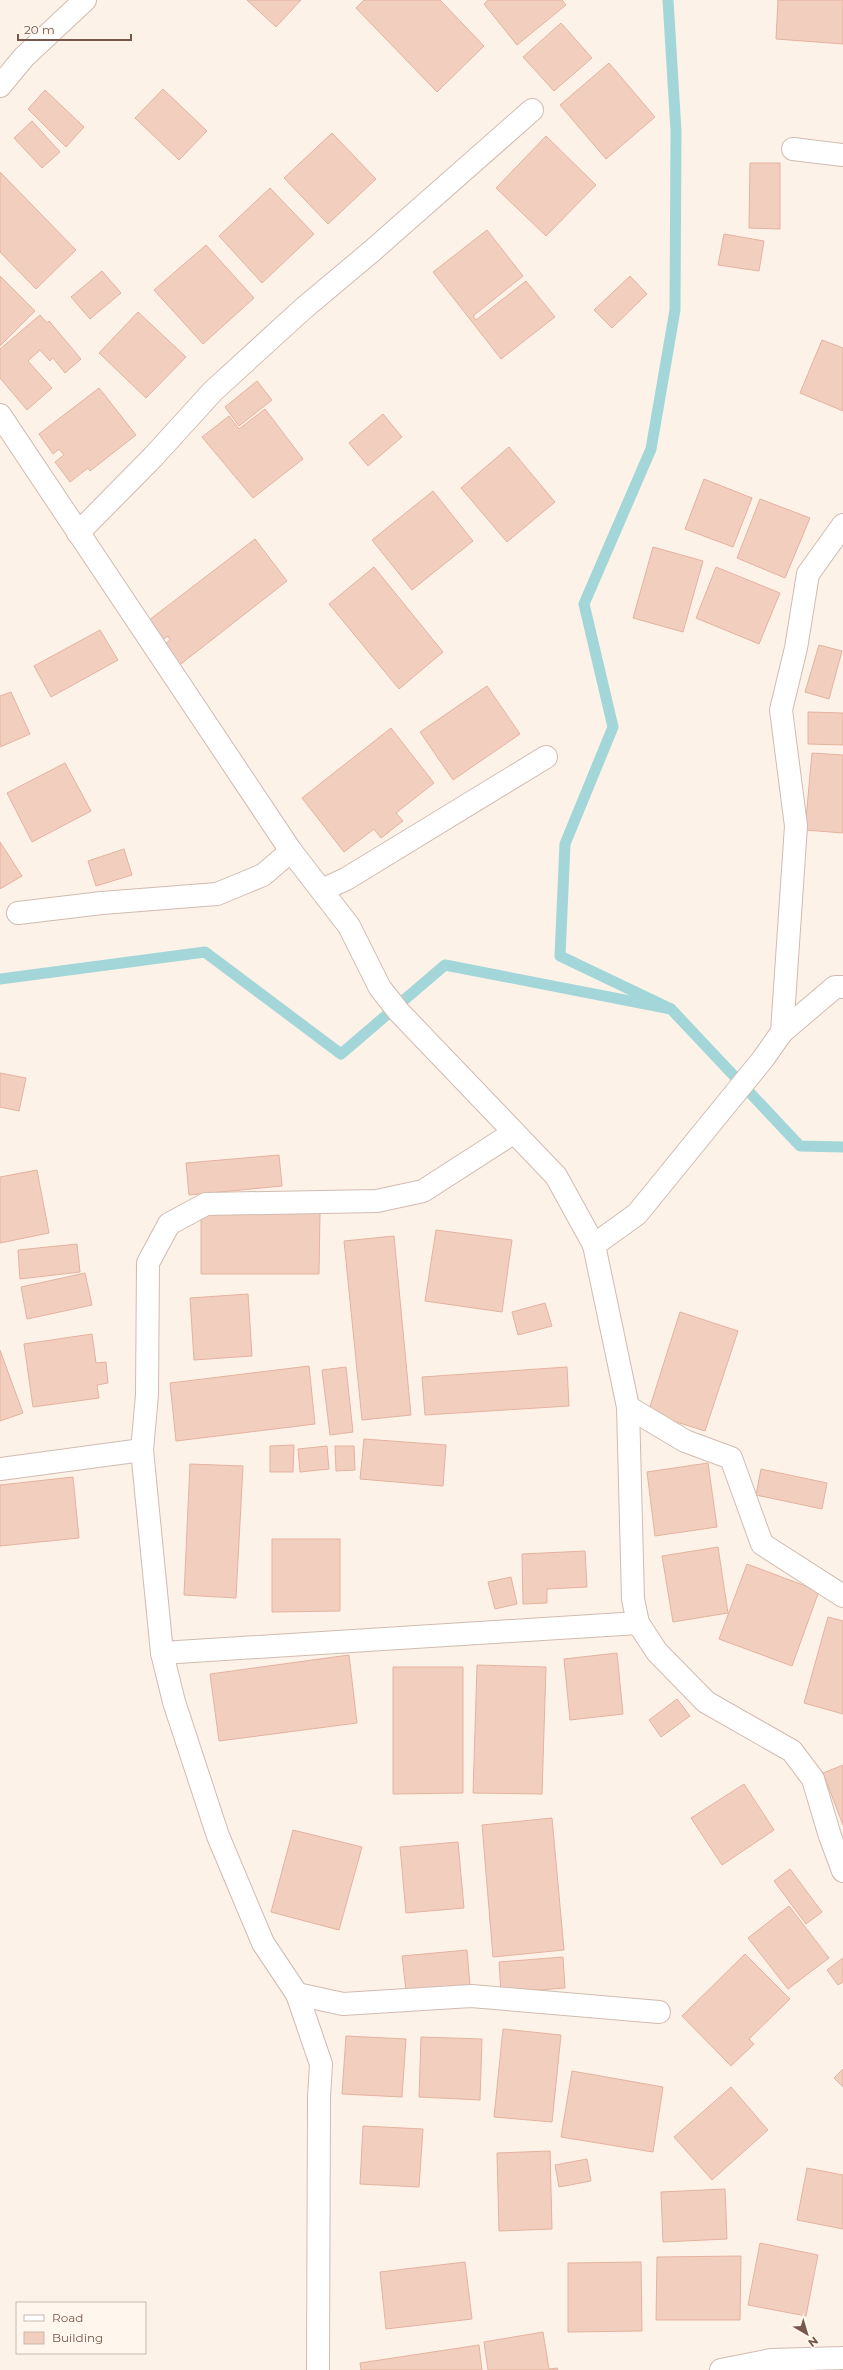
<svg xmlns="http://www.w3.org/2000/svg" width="843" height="2370" font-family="Montserrat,sans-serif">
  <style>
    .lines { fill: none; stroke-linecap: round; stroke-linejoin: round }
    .stream { stroke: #a2d6d9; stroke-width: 11 }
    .building { fill: #f2cebf; stroke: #e5b29f }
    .minor-casing { stroke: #d1bbb0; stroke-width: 24 }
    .minor { stroke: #fff; stroke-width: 22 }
  </style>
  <rect width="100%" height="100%" fill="#fdf2e8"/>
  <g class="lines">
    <g class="stream">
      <polyline points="668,0 676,131 675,310 651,449 584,604 613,727 565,844 560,956 671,1009"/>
      <polyline points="0,979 205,952 341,1054 445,965 671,1009 800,1146 843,1147"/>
    </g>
  </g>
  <g class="building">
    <polygon points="247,0 301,0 276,27"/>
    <polygon points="364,0 440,0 484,46 437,92 356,8"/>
    <polygon points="488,0 562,0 566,5 517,45 484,4"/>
    <polygon points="778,0 843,0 843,44 776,39"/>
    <polygon points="561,23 592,58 554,91 523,57"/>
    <polygon points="609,63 655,117 606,159 560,105"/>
    <polygon points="163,89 207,131 179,160 135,118"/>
    <polygon points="45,90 84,127 66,147 28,109"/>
    <polygon points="32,121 60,152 42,168 14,138"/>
    <polygon points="332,133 376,179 328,224 284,178"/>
    <polygon points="546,136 596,185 546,236 496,188"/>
    <polygon points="750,163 780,163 780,229 749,228"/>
    <polygon points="0,172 76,250 36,289 0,252"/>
    <polygon points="270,188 314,234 262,283 219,236"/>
    <polygon points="487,230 523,276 473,316 476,320 526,281 555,317 501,359 433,272"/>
    <polygon points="724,234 764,241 759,271 718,265"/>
    <polygon points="206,245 254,298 203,344 154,290"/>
    <polygon points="102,271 121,293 90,319 71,297"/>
    <polygon points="0,276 35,311 0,346"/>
    <polygon points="630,276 647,294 612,328 594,310"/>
    <polygon points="138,312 186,357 146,398 99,353"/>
    <polygon points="40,315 47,323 49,321 81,359 65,373 53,358 50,361 40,350 28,361 52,388 27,410 0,378 0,349"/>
    <polygon points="822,340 843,348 843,411 800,393"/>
    <polygon points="257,381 272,400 239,426 225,407"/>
    <polygon points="99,388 136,435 90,471 88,468 70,482 55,462 64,455 59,449 53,454 39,434"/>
    <polygon points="265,409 303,459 253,498 202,437 229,416 239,429"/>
    <polygon points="383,414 402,437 368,466 349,443"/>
    <polygon points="509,447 555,502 507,542 461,488"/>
    <polygon points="704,479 752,498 733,547 685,529"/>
    <polygon points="433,491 473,541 412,590 372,540"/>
    <polygon points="760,499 810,518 785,578 737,558"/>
    <polygon points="255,539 287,581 177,667 161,647 170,640 168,636 159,643 144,624"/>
    <polygon points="653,547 703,561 683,632 633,618"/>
    <polygon points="374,567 443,652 399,689 329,604"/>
    <polygon points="716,567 780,593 759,644 696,618"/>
    <polygon points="100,630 118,660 51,697 34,666"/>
    <polygon points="819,645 842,651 829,699 805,692"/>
    <polygon points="487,686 520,734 453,780 420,732"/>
    <polygon points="11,692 30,734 0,747 0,696"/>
    <polygon points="808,712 843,713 843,745 808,744"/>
    <polygon points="391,728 434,783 396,813 403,821 381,838 374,829 344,852 302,798"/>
    <polygon points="812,753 843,755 843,833 805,830"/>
    <polygon points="65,763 91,811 32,842 7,793"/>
    <polygon points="0,842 22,876 0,889"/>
    <polygon points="124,849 132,875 96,886 88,861"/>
    <polygon points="0,1073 26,1078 19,1111 0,1107"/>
    <polygon points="279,1155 282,1186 189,1195 186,1163"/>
    <polygon points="37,1170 49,1233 0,1243 0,1177"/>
    <polygon points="320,1213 319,1274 201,1274 201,1214"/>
    <polygon points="436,1230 512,1240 502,1312 425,1301"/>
    <polygon points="394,1236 411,1415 362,1420 344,1241"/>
    <polygon points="77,1244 80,1272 20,1279 18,1250"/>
    <polygon points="85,1273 92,1305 27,1319 21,1287"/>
    <polygon points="248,1294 252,1356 194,1360 190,1298"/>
    <polygon points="545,1303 552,1326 518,1335 512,1312"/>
    <polygon points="680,1312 738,1331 705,1431 648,1413"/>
    <polygon points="92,1334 96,1363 106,1362 108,1383 97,1385 99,1398 33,1407 24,1344"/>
    <polygon points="0,1350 23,1413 0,1421"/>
    <polygon points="309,1366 315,1424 176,1441 170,1383"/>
    <polygon points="346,1367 353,1432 330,1435 322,1370"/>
    <polygon points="567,1367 569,1406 425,1415 422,1377"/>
    <polygon points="364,1439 446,1445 443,1486 360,1479"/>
    <polygon points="294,1445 293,1472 270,1472 270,1446"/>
    <polygon points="327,1446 329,1469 300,1472 298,1449"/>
    <polygon points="335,1446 354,1446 355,1470 336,1471"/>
    <polygon points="708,1463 717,1527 655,1536 647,1472"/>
    <polygon points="190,1464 243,1466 236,1598 184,1595"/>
    <polygon points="761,1469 827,1483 822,1509 756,1495"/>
    <polygon points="73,1477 79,1538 0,1546 0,1485"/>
    <polygon points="272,1539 340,1539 340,1611 272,1612"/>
    <polygon points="718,1547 728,1613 673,1622 662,1556"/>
    <polygon points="585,1551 587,1587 547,1589 547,1603 523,1604 522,1554"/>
    <polygon points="747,1564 819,1591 792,1666 719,1639"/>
    <polygon points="511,1577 517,1604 495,1609 488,1582"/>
    <polygon points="828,1617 843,1621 843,1714 804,1703"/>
    <polygon points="617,1653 623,1714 570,1720 564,1659"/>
    <polygon points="349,1655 357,1723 219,1741 210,1674"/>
    <polygon points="477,1665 546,1667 542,1794 473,1793"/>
    <polygon points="393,1667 463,1667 463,1793 393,1794"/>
    <polygon points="677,1699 690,1716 661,1737 649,1720"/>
    <polygon points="843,1765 843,1825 823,1773"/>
    <polygon points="744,1784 774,1830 722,1865 691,1818"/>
    <polygon points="552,1818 564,1950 493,1957 482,1825"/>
    <polygon points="293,1830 362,1847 339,1930 271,1912"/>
    <polygon points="458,1842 464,1908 406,1913 400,1847"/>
    <polygon points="790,1869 822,1912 806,1924 774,1881"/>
    <polygon points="789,1906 829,1958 788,1989 748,1938"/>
    <polygon points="467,1950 470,1986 406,1991 402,1956"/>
    <polygon points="745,1954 790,1999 749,2039 754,2044 731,2066 682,2016"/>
    <polygon points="563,1957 565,1988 501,1993 499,1962"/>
    <polygon points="843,1958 843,1982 838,1985 827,1970"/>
    <polygon points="503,2029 561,2035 552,2122 494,2117"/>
    <polygon points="346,2036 406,2039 402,2097 342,2094"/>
    <polygon points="421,2037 482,2039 480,2100 419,2097"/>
    <polygon points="843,2069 843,2087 834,2078"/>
    <polygon points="572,2071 663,2087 653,2152 561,2137"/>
    <polygon points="731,2087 768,2130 712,2180 674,2137"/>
    <polygon points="363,2126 423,2129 419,2187 360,2184"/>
    <polygon points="550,2151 552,2229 499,2231 497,2153"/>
    <polygon points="587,2159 591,2181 559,2187 555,2165"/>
    <polygon points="807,2168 843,2175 843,2229 797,2220"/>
    <polygon points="725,2189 727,2239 663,2242 661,2192"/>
    <polygon points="760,2243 818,2255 806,2316 748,2305"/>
    <polygon points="741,2256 740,2320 656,2320 657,2257"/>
    <polygon points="465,2262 472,2319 386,2329 380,2272"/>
    <polygon points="641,2262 642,2331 568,2332 568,2263"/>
    <polygon points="543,2332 549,2369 557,2368 558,2370 488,2370 484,2342"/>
    <polygon points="479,2345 482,2370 361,2370 360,2363"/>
  </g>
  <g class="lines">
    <defs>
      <g id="minor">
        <polyline points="0,86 24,57 85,0"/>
        <polyline points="793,149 843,155"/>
        <polyline points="0,415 291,851 349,926 380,988 399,1012 556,1176 594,1245 628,1407 633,1599 638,1623 657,1652 706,1702 792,1751 813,1779 830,1836 843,1871"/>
        <polyline points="78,533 153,457 213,391 304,308 372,251 532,110"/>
        <polyline points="322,890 346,879 546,757"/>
        <polyline points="18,913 102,903 217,894 263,875 291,851"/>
        <polyline points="782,1032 835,987 843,987"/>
        <polyline points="594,1245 637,1214 763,1059 782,1032 796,826 781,710 796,648 808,574 843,525"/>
        <polyline points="628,1407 685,1441 731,1458 762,1544 843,1596"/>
        <polyline points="0,1469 142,1450"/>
        <polyline points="162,1653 638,1623"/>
        <polyline points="297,1994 343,2004 471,1996 659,2012"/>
        <polyline points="318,2370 319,2097 321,2064 297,1994 263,1943 218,1836 174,1702 162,1653 142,1450 147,1395 148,1263 169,1224 206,1204 377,1201 423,1191 513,1133"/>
        <polyline points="721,2370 771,2360 843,2358"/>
      </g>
    </defs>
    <use href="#minor" class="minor-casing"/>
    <use href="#minor" class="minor"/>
  </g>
  <rect x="16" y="2302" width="130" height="52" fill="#fff7ee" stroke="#c9b7ad"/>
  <rect x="24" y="2315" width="20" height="6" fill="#ffffff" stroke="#c9b7ad"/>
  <text x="52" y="2322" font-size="12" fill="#77564b">Road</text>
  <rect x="24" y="2332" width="20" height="12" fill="#f2cebf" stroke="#c9b7ad"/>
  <text x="52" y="2342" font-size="12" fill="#77564b">Building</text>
  <g transform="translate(807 2334) rotate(142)" stroke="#fff7ee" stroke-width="3" paint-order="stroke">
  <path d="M0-3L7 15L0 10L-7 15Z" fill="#77564b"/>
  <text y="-6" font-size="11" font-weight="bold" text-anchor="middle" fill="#77564b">N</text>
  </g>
  <path d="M18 34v6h113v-6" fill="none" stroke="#77564b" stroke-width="2"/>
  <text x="24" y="34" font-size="12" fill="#77564b" stroke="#fff7ee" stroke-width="3" paint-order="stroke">20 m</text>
</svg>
